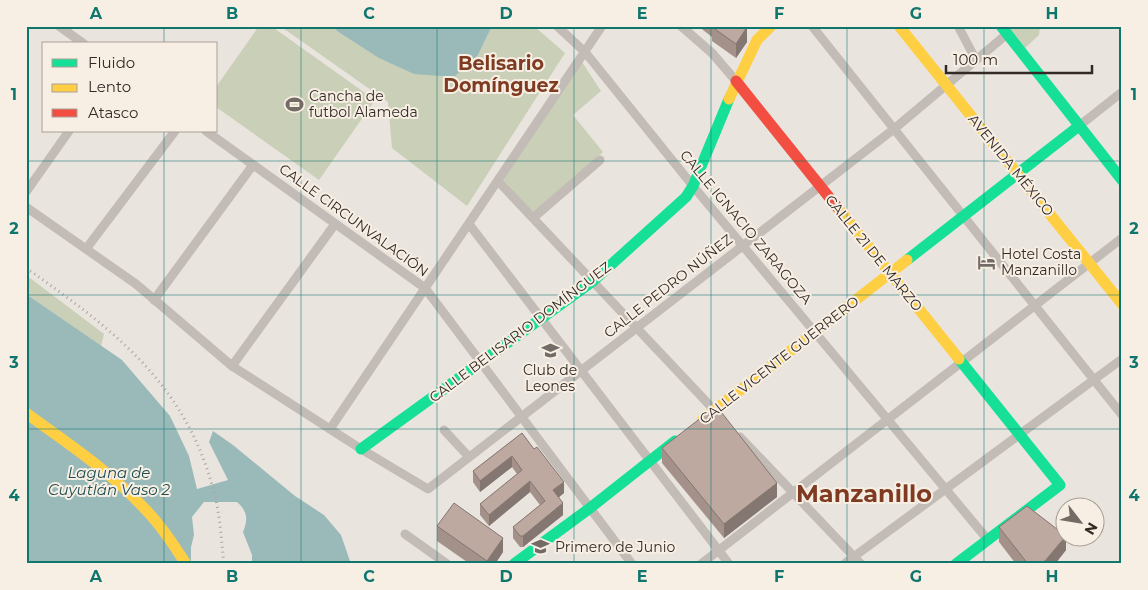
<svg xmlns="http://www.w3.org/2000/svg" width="1148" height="590" font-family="Montserrat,sans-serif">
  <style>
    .green { fill: #cacfb8 }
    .water { fill: #9ababa }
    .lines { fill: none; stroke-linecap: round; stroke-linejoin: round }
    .street { stroke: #c3bcb6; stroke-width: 9 }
    .fast { stroke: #16e098; stroke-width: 11 }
    .slow { stroke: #ffcf43; stroke-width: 11 }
    .jam { stroke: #f24e42; stroke-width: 11 }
    .rail { stroke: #aba5a1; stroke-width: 3; stroke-dasharray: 1 4; stroke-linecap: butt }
    .wall { fill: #a3918a }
    .shaded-wall { fill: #847670 }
    .building { fill: #bda9a0; stroke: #847670 }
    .grid { fill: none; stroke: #0f766e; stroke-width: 1; stroke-opacity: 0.55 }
    .labels { text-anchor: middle; stroke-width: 4; stroke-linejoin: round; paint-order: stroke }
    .poi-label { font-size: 14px; fill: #332a26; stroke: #f8efe4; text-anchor: start }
    .street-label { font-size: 14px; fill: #332a26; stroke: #f8efe4 }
    .water-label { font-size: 15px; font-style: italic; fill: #1d4d52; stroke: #f8efe4 }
    .district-label { font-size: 19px; font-weight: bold; fill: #7e3b22; stroke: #f8efe4 }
    .town-label { font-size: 24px; font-weight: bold; fill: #7e3b22; stroke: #f8efe4 }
    .neatline { fill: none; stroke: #0f766e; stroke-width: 2 }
    .grid-label { font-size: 16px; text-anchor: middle; font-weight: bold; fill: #0f766e }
  </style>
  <rect width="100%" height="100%" fill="#eae4de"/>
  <g class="green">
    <polygon points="259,26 271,26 375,100 319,180 216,107 216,87"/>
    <polygon points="280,26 332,26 337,31 478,55 492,26 534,26 565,53 467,206 392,148 388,102"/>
    <polygon points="1007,26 1040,26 1039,35 1025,48"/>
    <polygon points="582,62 601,91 573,115 603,152 533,213 501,177"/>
    <polygon points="26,275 104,334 101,346 26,294"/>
  </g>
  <g class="water">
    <polygon points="332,26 492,26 478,55 454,77 414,74 379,58 337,31"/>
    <path d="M26 294 122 360 170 416 189 456 197 489 228 480 209 442 213 431 233 445 295 496 324 515 341 535 351 564H252V555L243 532C248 519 248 512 237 502H204L192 517 194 535 191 547V564H26Z"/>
  </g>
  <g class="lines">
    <g class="street">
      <polyline points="59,26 84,44"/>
      <polyline points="557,26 585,52 693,186 988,540"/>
      <polyline points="681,26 712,53 736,81"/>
      <polyline points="812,26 1122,415"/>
      <polyline points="958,26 976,60"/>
      <polyline points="1079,126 1122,92"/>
      <polyline points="206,131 425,288 632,564"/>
      <polyline points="498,181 717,413"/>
      <polyline points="26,192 69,131"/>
      <polyline points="26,207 136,284 232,366 361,449 428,489 894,129 1007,34"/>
      <polyline points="533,218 600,160"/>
      <polyline points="469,224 729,564"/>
      <polyline points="86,249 175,131"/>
      <polyline points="154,300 253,165"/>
      <polyline points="232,366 335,224"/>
      <polyline points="330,429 602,26"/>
      <polyline points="444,430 469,457"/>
      <polyline points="740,437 861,564"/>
      <polyline points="405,534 447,564"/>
      <polyline points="701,564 1122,238"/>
      <polyline points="844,564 1122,359"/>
    </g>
    <g class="fast">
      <polyline points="1001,26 1122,180"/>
      <polyline points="907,260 1079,126"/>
      <polyline points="361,449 593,281 686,197 693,186 729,99"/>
      <polyline points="514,564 590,508 675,441"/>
      <polyline points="956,564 1060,485 959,359"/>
    </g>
    <g class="slow">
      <polyline points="899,26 1122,304"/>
      <polyline points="729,99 757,40 771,26"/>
      <polyline points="837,207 959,359"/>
      <path d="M26 413C67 443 110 471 145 509 161 525 174 545 186 564"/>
      <polyline points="703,419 907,260"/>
    </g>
    <polyline class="jam" points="736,81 837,207"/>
    <path class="rail" d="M26 268C110 327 183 381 212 485 220 510 221 538 224 564"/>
  </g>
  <g class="wall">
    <polygon points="698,26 745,26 747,42 736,58 712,41 712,37"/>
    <polygon points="522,433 564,493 559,497 563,515 523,547 520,547 513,538 513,527 540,505 530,492 489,526 480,515 480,504 517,474 512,467 480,492 473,482 473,471"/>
    <polygon points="662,448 777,497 724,538 662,463"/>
    <polygon points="437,526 503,552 495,564 470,564 437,541"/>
    <polygon points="999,527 1066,550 1055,564 1016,564 999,542"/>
  </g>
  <g class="shaded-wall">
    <polygon points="747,27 747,42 736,58 736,44"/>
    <polygon points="512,456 512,467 480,492 480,481"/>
    <polygon points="530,481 530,492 489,526 489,515"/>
    <polygon points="564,482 564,493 553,502 553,490"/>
    <polygon points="777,483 777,497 724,538 724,524"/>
    <polygon points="563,503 563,515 523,547 523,536"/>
    <polygon points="1066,536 1066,550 1055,564 1038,564"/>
    <polygon points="503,538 503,552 495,564 487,564 487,561"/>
  </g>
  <g class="building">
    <polygon points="713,26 745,26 747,27 736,44 712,27"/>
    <polygon points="716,409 722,413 777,483 724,524 662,448 711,410"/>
    <polygon points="522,433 534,449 537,447 564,482 553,490 563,503 523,536 520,536 513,527 545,501 530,481 489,515 480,504 522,470 512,456 480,481 473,471"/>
    <polygon points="454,503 503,538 487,561 437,526"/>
    <polygon points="1027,506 1066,536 1045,561 1038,564 1028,564 999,527"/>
  </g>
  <path class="grid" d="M164 26V44M301 26V564M437 26V564M574 26V564M711 26V564M847 26V564M984 26V564M164 131V564M26 161H1122M26 295H1122M26 429H1122"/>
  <defs>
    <symbol id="stadium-bare" viewBox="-9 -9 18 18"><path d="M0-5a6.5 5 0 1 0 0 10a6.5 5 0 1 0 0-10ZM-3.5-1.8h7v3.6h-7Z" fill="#736b66" stroke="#f8efe4" stroke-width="2.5" paint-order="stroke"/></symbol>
    <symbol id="hotel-bare" viewBox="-9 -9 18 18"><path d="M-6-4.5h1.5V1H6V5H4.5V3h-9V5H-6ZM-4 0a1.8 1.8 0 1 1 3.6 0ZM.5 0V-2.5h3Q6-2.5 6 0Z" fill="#736b66" stroke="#f8efe4" stroke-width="2.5" paint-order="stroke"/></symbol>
    <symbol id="school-bare" viewBox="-9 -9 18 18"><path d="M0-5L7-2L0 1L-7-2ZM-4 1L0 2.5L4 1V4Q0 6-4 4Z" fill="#736b66" stroke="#f8efe4" stroke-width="2.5" paint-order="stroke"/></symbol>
  </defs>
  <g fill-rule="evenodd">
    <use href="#stadium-bare" x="282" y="92" width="25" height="25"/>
    <use href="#hotel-bare" x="974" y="250" width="25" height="25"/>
    <use href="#school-bare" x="538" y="338" width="25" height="25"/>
    <use href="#school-bare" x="528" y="534" width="25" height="25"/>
  </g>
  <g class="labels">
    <g class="poi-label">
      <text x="309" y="101">Cancha de<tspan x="309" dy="16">futbol Alameda</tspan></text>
      <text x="1001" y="259">Hotel Costa<tspan x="1001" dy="16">Manzanillo</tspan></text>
      <text x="550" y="375" text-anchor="middle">Club de<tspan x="550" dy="16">Leones</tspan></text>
      <text x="555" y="552">Primero de Junio</text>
    </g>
    <g class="street-label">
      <text transform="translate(1011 165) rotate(51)" y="5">AVENIDA MÉXICO</text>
      <text transform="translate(354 220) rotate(36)" y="5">CALLE CIRCUNVALACIÓN</text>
      <text transform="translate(746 227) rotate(50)" y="5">CALLE IGNACIO ZARAGOZA</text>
      <text transform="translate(874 253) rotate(51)" y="5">CALLE 21 DE MARZO</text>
      <text transform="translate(668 286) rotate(-38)" y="5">CALLE PEDRO NÚÑEZ</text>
      <text transform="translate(520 332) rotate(-37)" y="5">CALLE BELISARIO DOMÍNGUEZ</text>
      <text transform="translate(779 360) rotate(-38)" y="5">CALLE VICENTE GUERRERO</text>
    </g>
    <g class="water-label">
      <text x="109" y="478">Laguna de<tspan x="109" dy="17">Cuyutlán Vaso 2</tspan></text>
    </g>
    <g class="district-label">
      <text x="501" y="70">Belisario<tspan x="501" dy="22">Domínguez</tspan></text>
    </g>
    <g class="town-label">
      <text x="864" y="502">Manzanillo</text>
    </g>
  </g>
  <rect width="1148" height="590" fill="none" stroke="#f8efe4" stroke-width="55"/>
  <rect x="42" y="42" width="175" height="90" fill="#f8efe4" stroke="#a9a098"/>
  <rect x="52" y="59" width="25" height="8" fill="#16e098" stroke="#a9a098"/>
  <text x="88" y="68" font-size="15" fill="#332a26">Fluido</text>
  <rect x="52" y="84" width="25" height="8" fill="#ffcf43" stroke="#a9a098"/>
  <text x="88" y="92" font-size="15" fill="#332a26">Lento</text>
  <rect x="52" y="109" width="25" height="8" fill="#f24e42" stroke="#a9a098"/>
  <text x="88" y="118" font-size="15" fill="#332a26">Atasco</text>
  <g transform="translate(1080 522) rotate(121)"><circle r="24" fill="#f8efe4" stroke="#a9a098"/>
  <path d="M0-4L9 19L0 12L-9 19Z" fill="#736b66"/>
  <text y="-8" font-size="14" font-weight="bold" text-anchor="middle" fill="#332a26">N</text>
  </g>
  <path d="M946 65v8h146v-8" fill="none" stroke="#332a26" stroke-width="2.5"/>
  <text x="953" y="65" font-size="15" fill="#332a26" stroke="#f8efe4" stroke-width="4" paint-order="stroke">100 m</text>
  <rect x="28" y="28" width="1092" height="534" class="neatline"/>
  <g class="grid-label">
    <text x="96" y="19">A</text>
    <text x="232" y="19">B</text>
    <text x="369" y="19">C</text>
    <text x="506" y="19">D</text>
    <text x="642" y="19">E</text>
    <text x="779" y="19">F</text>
    <text x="916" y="19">G</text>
    <text x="1052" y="19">H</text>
    <text x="14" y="100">1</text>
    <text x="1134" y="100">1</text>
    <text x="14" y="234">2</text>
    <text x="1134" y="234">2</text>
    <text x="14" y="368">3</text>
    <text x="1134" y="368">3</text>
    <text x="14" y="501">4</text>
    <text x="1134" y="501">4</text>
    <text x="96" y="582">A</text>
    <text x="232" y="582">B</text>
    <text x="369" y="582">C</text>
    <text x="506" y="582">D</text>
    <text x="642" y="582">E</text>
    <text x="779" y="582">F</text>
    <text x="916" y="582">G</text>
    <text x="1052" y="582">H</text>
  </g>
</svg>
